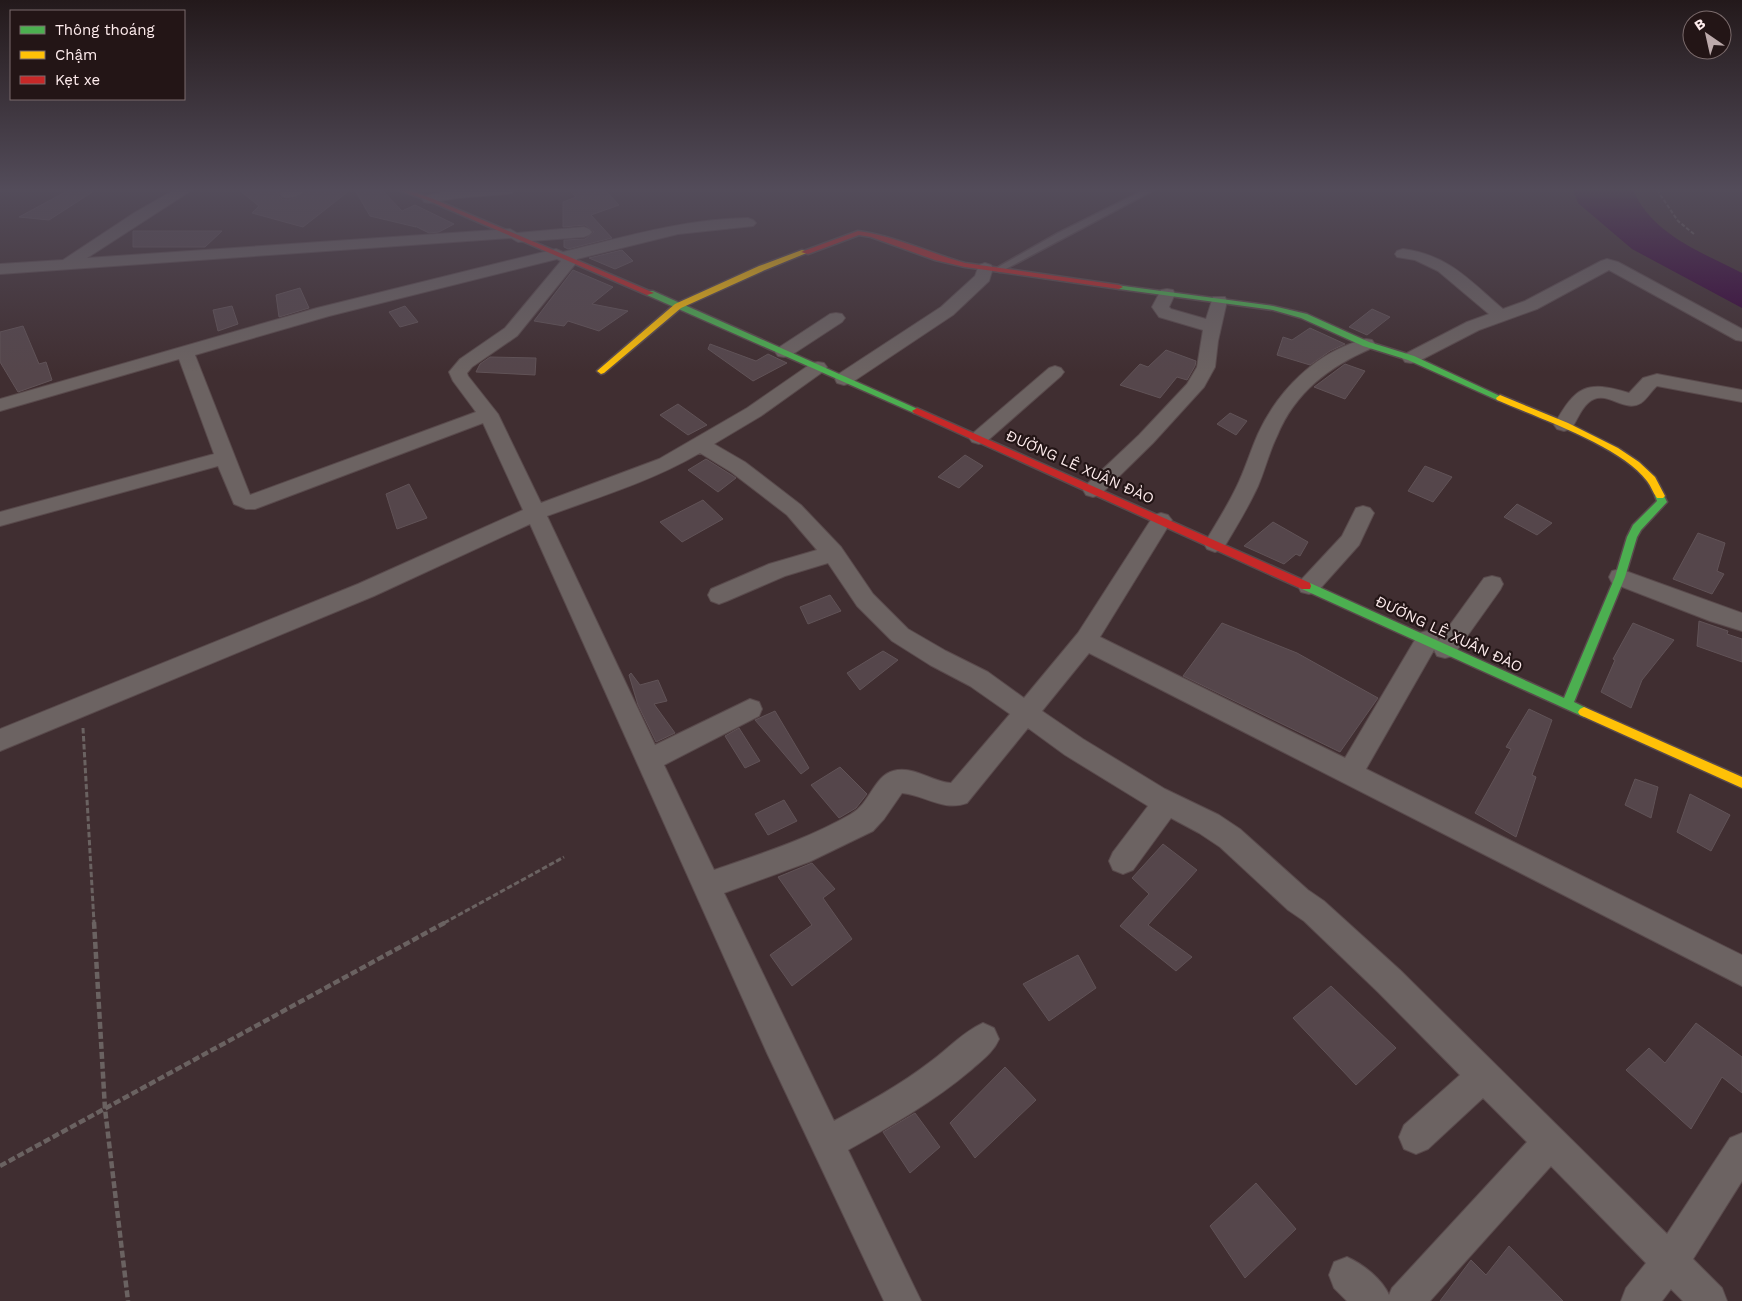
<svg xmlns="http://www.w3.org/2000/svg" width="1742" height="1301" font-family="'Work Sans',sans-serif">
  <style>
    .water { fill: #38043b }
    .building { fill: #55464b; stroke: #615357 }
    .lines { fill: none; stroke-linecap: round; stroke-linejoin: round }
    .lane-casing { stroke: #594a4c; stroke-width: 3 }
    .street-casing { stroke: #594a4c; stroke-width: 2 }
    .fast-casing { stroke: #594a4c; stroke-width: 3 }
    .slow-casing { stroke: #594a4c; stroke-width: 3 }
    .jam-casing { stroke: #594a4c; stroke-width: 3 }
    .path-far2 { stroke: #6a6261; stroke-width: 2; stroke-dasharray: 4 2; stroke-linecap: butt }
    .path-far1 { stroke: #6a6261; stroke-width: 3; stroke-dasharray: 5.5 2.5; stroke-linecap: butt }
    .path { stroke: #6a6261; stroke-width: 4.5; stroke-dasharray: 7 3; stroke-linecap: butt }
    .lane { fill: #6c6362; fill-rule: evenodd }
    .street { fill: #6c6362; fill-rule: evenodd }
    .fast { fill: #4caf50; fill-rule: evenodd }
    .slow { fill: #ffc107; fill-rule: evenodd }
    .jam { fill: #c62828; fill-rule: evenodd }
    .labels { text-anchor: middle; stroke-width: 4.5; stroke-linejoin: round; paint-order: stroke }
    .street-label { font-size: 15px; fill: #feeced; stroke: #231516 }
  </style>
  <rect width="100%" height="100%" fill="#402e31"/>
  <path class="water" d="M1573 190H1633C1653 235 1701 252 1742 273V308L1632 249 1578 203Z"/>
  <g class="building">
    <polygon points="69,190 94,191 49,220 19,217"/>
    <polygon points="239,190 281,190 278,195 282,199 288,200 298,197 306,190 350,190 303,227 252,213 259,206"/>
    <polygon points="355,190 382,190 402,211 415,205 454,224 439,232 429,233 415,226 416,227 370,216"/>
    <polygon points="569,190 605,190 619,205 591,215 612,238 568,249 564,247 564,240 585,239 594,232 585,225 563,227 563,202 576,197"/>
    <polygon points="133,231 222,231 205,247 133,247"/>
    <polygon points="622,250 633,261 615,269 589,258"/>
    <polygon points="573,270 613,287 592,304 628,311 599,331 568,321 564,326 534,321"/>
    <polygon points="300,288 309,308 279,317 276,295"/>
    <polygon points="232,306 238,324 218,331 213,310"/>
    <polygon points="405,306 418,322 400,327 389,312"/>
    <polygon points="1372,309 1390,317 1367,335 1349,327"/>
    <polygon points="23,326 39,364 46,362 52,380 18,392 0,362 0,332"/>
    <polygon points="1310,328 1345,344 1330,351 1310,365 1277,355 1283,337 1292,340"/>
    <polygon points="710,344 756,361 768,354 787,363 753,381 708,349"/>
    <polygon points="1166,350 1196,361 1195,366 1187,380 1177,377 1160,398 1120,385 1140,364 1148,367"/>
    <polygon points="490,357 536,358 535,375 476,372 480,364"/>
    <polygon points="1345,364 1365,371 1345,399 1314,387"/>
    <polygon points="678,404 707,425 688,435 660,415"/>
    <polygon points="1230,413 1247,421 1236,435 1217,424"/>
    <polygon points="965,455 983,466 959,488 938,477"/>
    <polygon points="706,459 730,474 736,478 718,492 688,470"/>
    <polygon points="1425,466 1452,477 1433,502 1408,491"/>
    <polygon points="409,484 427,518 397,529 386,494"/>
    <polygon points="703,500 723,519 682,542 660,522"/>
    <polygon points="1517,504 1552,523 1537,535 1504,517"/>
    <polygon points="1273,522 1308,542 1300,556 1296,554 1284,564 1244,546"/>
    <polygon points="1698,533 1725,543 1717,571 1724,574 1712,594 1673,579"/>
    <polygon points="830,595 841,611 808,624 800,607"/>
    <polygon points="1699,621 1728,631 1727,634 1742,639 1742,662 1697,646"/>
    <polygon points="1222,623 1297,653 1378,698 1340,752 1183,676"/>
    <polygon points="1633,623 1674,640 1642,680 1631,708 1601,692 1615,660 1613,659"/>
    <polygon points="883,651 898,660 860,690 847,673"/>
    <polygon points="631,673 640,685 658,680 667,701 654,704 675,733 656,742 638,705 629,675"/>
    <polygon points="1529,709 1552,720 1532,775 1536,777 1516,837 1475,813 1511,749 1506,747"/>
    <polygon points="775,711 809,768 801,774 755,720"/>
    <polygon points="739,728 760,761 745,768 725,736"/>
    <polygon points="840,767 867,794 856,808 839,818 811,785"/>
    <polygon points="1635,779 1658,787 1651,818 1625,805"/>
    <polygon points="1690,794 1730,815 1711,851 1677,832"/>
    <polygon points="784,800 797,821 768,835 755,814"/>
    <polygon points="1163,844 1197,870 1148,925 1192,957 1176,971 1120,926 1149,894 1132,878"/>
    <polygon points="812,863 835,889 823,898 852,939 792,986 770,955 812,925 778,877"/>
    <polygon points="1078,955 1096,988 1049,1021 1023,984"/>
    <polygon points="1331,986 1396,1048 1356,1085 1293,1018"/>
    <polygon points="1696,1023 1742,1057 1742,1093 1722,1077 1691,1129 1626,1070 1649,1048 1665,1063"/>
    <polygon points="1005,1067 1036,1100 975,1158 950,1123"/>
    <polygon points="915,1113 940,1147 910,1173 883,1132"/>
    <polygon points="1256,1183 1296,1229 1245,1278 1210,1226"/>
    <polygon points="1509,1246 1563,1301 1440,1301 1471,1260 1486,1275"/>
  </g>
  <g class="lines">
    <defs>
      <polygon id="lane" points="1144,190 1154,190 1000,272 993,270 1058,233"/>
      <g id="street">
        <polygon points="174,190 192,190 87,258 510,229 517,233 584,227 589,229 592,232 589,235 584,237 518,242 511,238 0,274 0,264 63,260 134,213"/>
        <path d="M284 190H304C300 197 289 199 282 197L280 194Z"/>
        <polygon points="455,190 514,190 512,193 507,194 457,198 429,203 424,202 422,199 424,196"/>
        <path d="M748 218 753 220 756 223 753 226 678 234 577 259 576 263 517 336 472 367 467 373 468 376 498 414 541 503 659 459 747 408 812 363 818 362 824 363 827 367 824 371 761 416 714 444 745 462 801 505 841 547 873 594 908 629 946 651 988 672 1024 698 1078 633 1154 515 1161 513 1168 515 1172 520 1100 637 1345 758 1419 633 1427 631 1435 633 1439 640 1484 578 1492 576 1500 578 1503 584 1500 590 1453 656 1445 658 1437 656 1434 650 1366 769 1742 955V986L1089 653 1042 711 1083 739 1165 789 1219 815 1240 829 1308 890 1324 901 1400 970 1667 1234 1730 1138 1742 1133V1181L1693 1259 1722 1288 1727 1301H1683L1671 1289 1662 1301H1621L1626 1288 1646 1263 1551 1166 1430 1301H1347L1334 1288 1329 1275 1334 1262 1347 1257C1363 1264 1382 1279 1389 1295L1392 1288 1527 1142 1483 1098 1428 1149 1416 1154 1404 1149 1399 1137 1404 1125 1460 1075 1378 992 1304 921 1288 910 1220 847 1199 833 1171 818 1133 870 1123 874 1113 870 1109 861 1113 852 1148 806 1065 755 1028 728 967 803C943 812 925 795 902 793L884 819 873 831 809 862 724 893 834 1121C867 1103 900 1085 930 1062 948 1049 963 1032 983 1023L994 1028 999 1039C993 1053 982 1060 971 1070 933 1102 891 1126 848 1150L921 1301H884L767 1053 530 524 374 596 0 751V729L358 584 523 510 483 423 255 509H246L234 504 218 466 0 526V512L214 454 179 359 0 411V399L317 308 556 249 563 252C624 237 684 219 748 218ZM557 259 561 261 505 328 460 359 449 372 453 381 476 412 250 495 195 355 329 316ZM700 453 731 472 787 515 817 550 769 564 711 589 708 595 711 601 719 604 727 601 785 576 828 563 857 606 892 641 930 665 970 686 1010 714 951 783C932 782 913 765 893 771 874 776 869 805 851 814 808 839 760 854 714 870L664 765 759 716 762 709 759 702 750 699 655 745 547 516C599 497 652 481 700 453Z"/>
        <path d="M1403 249C1449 255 1470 281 1503 309L1525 301 1601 261 1607 259 1618 262 1742 329V341L1736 340 1609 270 1537 309 1479 330 1417 362 1411 363 1405 362 1402 358 1405 354 1467 322 1489 314 1438 271 1415 260 1397 257 1395 254 1397 251Z"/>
        <polygon points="985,263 991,265 993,268 989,281 953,315 851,383 844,385 837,383 835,379 837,375 941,307 975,276 979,265"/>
        <polygon points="1167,289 1173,290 1175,294 1169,307 1171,309 1206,319 1213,297 1225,297 1227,301 1218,341 1215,367 1204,387 1153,443 1100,495 1093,497 1086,495 1083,490 1086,485 1139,435 1187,384 1197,367 1203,330 1159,317 1152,307 1161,290"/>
        <polygon points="836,313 842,314 845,318 842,322 790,356 784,357 778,356 775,352 778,348 830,314"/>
        <path d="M1366 339 1372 340 1375 344 1372 348C1330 366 1295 392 1277 436 1269 452 1265 470 1258 486 1248 508 1235 529 1223 549L1215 552 1207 549 1204 544C1215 525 1227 507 1236 488 1245 470 1250 452 1258 434 1278 390 1317 351 1366 339Z"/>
        <polygon points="1055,366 1061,368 1064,372 1061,376 986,442 979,444 972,442 969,438 972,434 1049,368"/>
        <path d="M1657 374 1742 390V402L1657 386C1652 390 1647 399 1641 403 1624 414 1605 387 1588 403 1580 410 1577 421 1571 429L1564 431 1557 429 1554 425C1576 386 1586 380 1629 393L1643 378Z"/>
        <polygon points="1363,506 1370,508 1374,513 1359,545 1317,592 1309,594 1301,592 1298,586 1301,580 1342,536 1356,508"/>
        <polygon points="1620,569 1742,613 1742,631 1710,621 1612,583 1609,577 1612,571"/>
      </g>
      <g id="fast">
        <polygon points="1116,285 1273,306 1307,314 1369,342 1414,356 1504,398 1500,401 1497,400 1408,360 1363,346 1301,318 1273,310 1119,289 1115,287"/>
        <polygon points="647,291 653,291 922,411 920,413 914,413 647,295"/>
        <polygon points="1660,493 1663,494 1667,502 1641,530 1637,537 1625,577 1574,702 1588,709 1590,712 1588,715 1584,717 1302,589 1301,586 1302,583 1310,583 1564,698 1615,577 1627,537 1633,525 1657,501 1655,496"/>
      </g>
      <g id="slow">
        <polygon points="802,250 809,252 765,270 681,308 604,373 601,374 597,371 675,304 759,266"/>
        <path d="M1500 395 1568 423 1618 448 1639 462 1655 477 1665 496 1663 498H1657C1653 493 1651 486 1647 481 1621 446 1538 418 1497 400L1496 398Z"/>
        <polygon points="1584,707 1742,777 1742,788 1580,715 1578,712 1580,709"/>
      </g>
      <g id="jam">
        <polygon points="398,190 408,190 431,198 654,293 647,295 427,200"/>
        <path d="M858 231C895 236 929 253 965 263L1119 285 1123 287 1119 289 965 267 935 260 871 237 859 235 808 254 801 252Z"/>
        <polygon points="917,408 1310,583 1311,586 1310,589 1302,589 914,413 912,411"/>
      </g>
    </defs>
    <use href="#lane" class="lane-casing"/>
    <use href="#street" class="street-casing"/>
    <use href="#fast" class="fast-casing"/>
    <use href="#slow" class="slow-casing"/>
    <use href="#jam" class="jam-casing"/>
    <polyline class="path-far2" points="1657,190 1678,221 1694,234"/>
    <g class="path-far1">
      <polyline points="83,728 94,923"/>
      <polyline points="444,923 564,857"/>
    </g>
    <g class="path">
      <polyline points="94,922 105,1109 128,1301"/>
      <polyline points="0,1166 446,922"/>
    </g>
    <use href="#lane" class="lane"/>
    <use href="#street" class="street"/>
    <use href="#fast" class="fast"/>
    <use href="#slow" class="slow"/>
    <use href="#jam" class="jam"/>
  </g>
  <linearGradient id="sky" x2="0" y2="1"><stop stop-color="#23191b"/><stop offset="0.51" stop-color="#534c5a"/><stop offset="1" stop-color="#534c5a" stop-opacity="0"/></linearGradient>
  <rect width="1742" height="372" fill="url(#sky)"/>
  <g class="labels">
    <g class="street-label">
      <text transform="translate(1080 467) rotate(24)" y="5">ĐƯỜNG LÊ XUÂN ĐÀO</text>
      <text transform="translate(1449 634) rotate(25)" y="5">ĐƯỜNG LÊ XUÂN ĐÀO</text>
    </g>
  </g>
  <rect x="10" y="10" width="175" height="90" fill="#231516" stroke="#7b6b6c"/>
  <rect x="20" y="26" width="25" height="8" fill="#4caf50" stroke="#7b6b6c"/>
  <text x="55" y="35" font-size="15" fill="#feeced">Thông thoáng</text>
  <rect x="20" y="51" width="25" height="8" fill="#ffc107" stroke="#7b6b6c"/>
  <text x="55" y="60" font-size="15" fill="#feeced">Chậm</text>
  <rect x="20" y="76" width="25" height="8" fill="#c62828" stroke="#7b6b6c"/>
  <text x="55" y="85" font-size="15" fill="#feeced">Kẹt xe</text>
  <g transform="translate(1707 35) rotate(326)"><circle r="24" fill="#231516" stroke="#7b6b6c"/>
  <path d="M0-4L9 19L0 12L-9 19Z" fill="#bcaaab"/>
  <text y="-8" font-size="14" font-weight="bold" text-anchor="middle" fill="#feeced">B</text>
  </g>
</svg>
